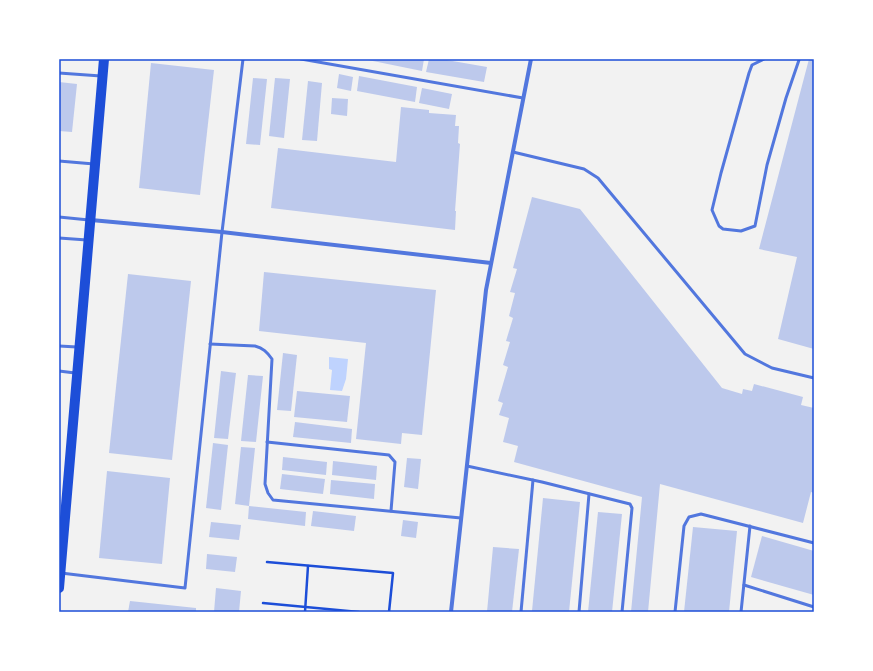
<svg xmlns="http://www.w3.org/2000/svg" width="873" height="671" font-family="Inter,sans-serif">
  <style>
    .water { fill: #bfd3fe }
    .building { fill: #bdc9ec }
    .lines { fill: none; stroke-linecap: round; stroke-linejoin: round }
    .path { stroke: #1d4ed8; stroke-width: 2.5 }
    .service { stroke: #5277de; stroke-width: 3 }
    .minor { stroke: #5277de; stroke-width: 4 }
    .primary { stroke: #1d4ed8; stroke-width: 10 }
    .neatline { fill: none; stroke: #1d4ed8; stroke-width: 1.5 }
  </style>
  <rect width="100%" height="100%" fill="#f2f2f2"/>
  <polygon class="water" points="329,357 348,359 346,379 342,391 330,390 332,370 329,369"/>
  <g class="building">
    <polygon points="363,59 424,59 422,71"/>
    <polygon points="429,59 441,59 487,67 484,82 426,72"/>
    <polygon points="809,59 814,59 814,349 778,339 797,257 759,249"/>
    <polygon points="151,63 214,70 200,195 139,188"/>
    <polygon points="339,74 353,77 351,91 337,88"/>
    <polygon points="359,76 417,87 415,102 357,91"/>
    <polygon points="253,78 267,79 260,145 246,144"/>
    <polygon points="275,78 290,79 284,138 269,136"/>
    <polygon points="308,81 322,83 317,141 302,140"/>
    <polygon points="59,82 77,84 72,132 59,131"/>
    <polygon points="422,88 452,94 449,109 419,103"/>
    <polygon points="332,98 348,99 347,116 331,114"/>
    <polygon points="401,107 429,110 429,113 456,115 455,126 459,126 458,143 460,144 455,211 456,211 455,230 271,208 278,148 396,162"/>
    <polygon points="532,197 580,209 722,388 742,394 743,389 752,391 754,384 803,397 801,405 814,408 814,493 811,492 803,523 660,484 648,612 631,612 642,497 514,462 518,446 503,442 509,418 499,415 503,403 498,401 508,367 503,365 510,342 506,341 513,318 509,316 515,293 510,292 517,269 513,268"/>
    <polygon points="264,272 436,290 422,435 402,433 401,444 356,439 366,343 259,331"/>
    <polygon points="128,274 191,281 172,460 109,453"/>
    <polygon points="283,353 297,355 291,411 277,410"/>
    <polygon points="221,371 236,373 228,439 214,438"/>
    <polygon points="248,375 263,376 256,442 241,441"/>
    <polygon points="297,391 350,396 347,422 294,417"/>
    <polygon points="295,422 352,429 351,443 293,437"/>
    <polygon points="213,443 228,445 221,510 206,508"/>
    <polygon points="241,447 255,448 249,506 306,512 305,526 248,519 249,506 235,504"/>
    <polygon points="283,457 327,462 326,475 282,470"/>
    <polygon points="407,458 421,459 418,489 404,487"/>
    <polygon points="333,461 377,466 376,480 332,475"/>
    <polygon points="107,471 170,478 162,564 99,558"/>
    <polygon points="282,474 325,479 323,494 280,489"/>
    <polygon points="331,480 375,484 374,499 330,494"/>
    <polygon points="543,498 580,502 569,612 532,611"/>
    <polygon points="313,511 356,516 354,531 311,526"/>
    <polygon points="598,512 622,514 612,612 588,612"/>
    <polygon points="403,520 418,522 416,538 401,536"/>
    <polygon points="211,522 241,525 239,540 209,537"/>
    <polygon points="693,527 737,531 729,612 684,612"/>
    <polygon points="762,536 814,551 814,595 751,577"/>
    <polygon points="493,547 519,549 512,612 487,612"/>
    <polygon points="207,554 237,557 235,572 206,569"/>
    <polygon points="216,588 241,591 239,612 214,612"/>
    <polygon points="130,601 196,608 196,612 128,612"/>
  </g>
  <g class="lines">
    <g class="path">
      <polyline points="267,562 393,573 389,612"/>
      <polyline points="263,603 359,612"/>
      <polyline points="305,612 308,566"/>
    </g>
    <g class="service">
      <polyline points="301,59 523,98"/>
      <polyline points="764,59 752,65 749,73 721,173 712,210 719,226 723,229 741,231 755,226 767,165 786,98 799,60"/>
      <polyline points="59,73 101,76"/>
      <polyline points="513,152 584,169 598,178 745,354 772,368 814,378"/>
      <polyline points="59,161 94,164"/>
      <polyline points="59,217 89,220"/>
      <polyline points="59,238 87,240"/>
      <path d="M210 344 255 346C263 348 267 352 272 359L265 484 268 493 273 500 461 518"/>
      <polyline points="59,346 77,347"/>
      <polyline points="59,371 75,373"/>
      <polyline points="267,442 389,455 395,462 391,511"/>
      <polyline points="467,466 542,482 630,504 632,508 622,612"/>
      <polyline points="61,573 185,588 222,232 243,59"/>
      <polyline points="744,585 814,607"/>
      <polyline points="521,612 533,480"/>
      <polyline points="579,612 589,494"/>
      <polyline points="675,612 684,526 689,517 701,514 814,543"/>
      <polyline points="741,612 750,526"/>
    </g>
    <g class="minor">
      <polyline points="91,220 222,232 491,263"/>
      <polyline points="451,612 486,290 531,59"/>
    </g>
    <polyline class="primary" points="59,588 104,59"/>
  </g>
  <rect width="873" height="671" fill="none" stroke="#ffffff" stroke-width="120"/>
  <rect x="60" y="60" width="753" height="551" class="neatline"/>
</svg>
